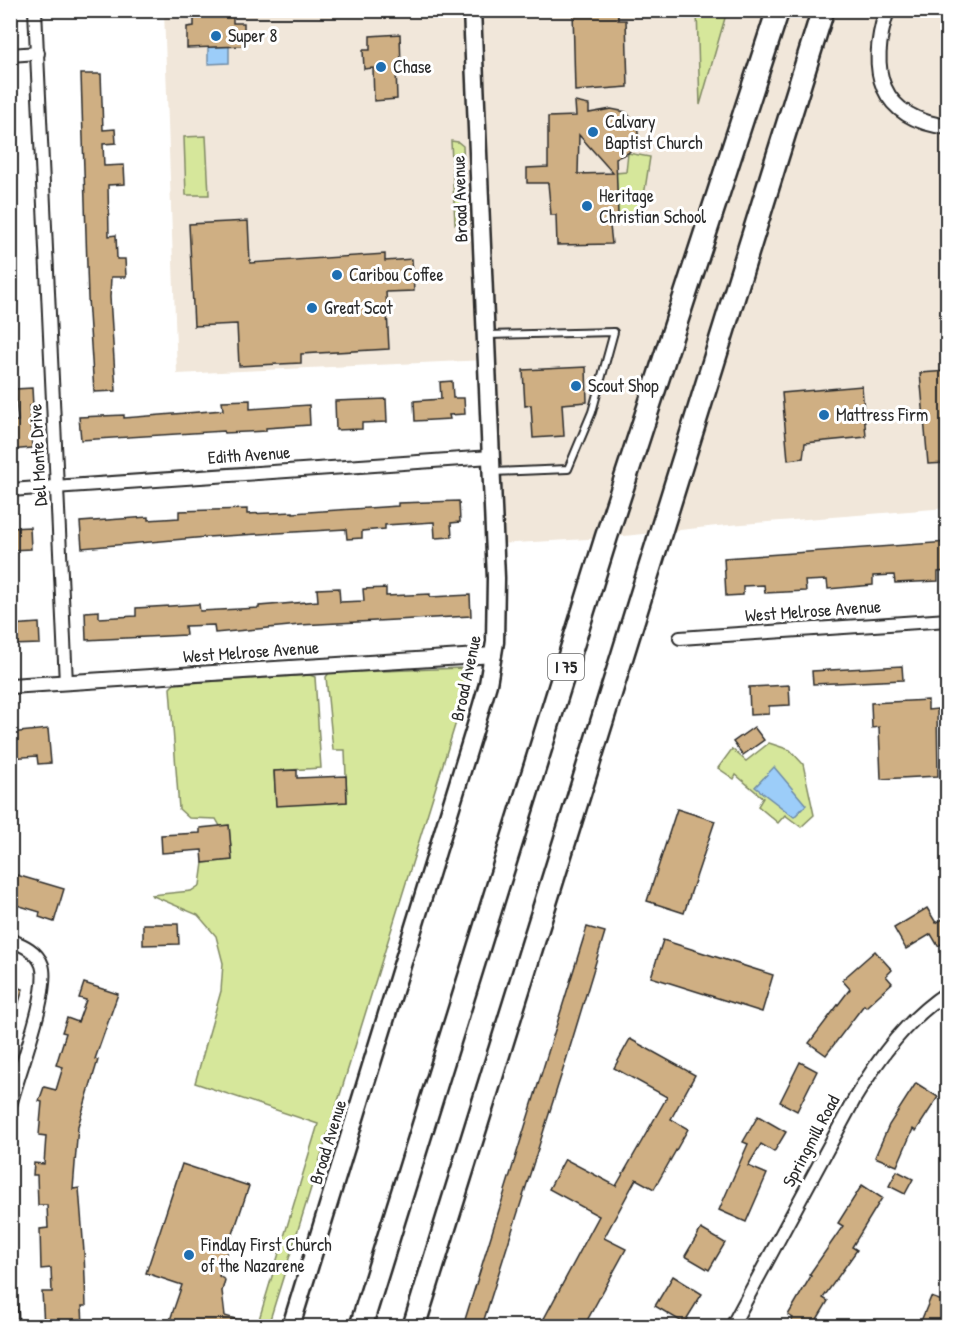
<svg xmlns="http://www.w3.org/2000/svg" width="958" height="1337" font-family="'Patrick Hand',sans-serif">
  <style>
    .built { fill: #f1e7da }
    .green { fill: #d6e79b; stroke: #808963; stroke-width: 1.5 }
    .water { fill: #9ccdf9; stroke: #6f8ca7; stroke-width: 1.5 }
    .building { fill: #cfaf83; stroke: #2b2b2b; stroke-width: 1.5; fill-rule: evenodd }
    .lines { fill: none; stroke-linecap: round; stroke-linejoin: round }
    .service-casing { stroke: #2b2b2b; stroke-width: 10 }
    .minor-casing { stroke: #2b2b2b; stroke-width: 16 }
    .tertiary-casing { stroke: #2b2b2b; stroke-width: 18 }
    .secondary-casing { stroke: #2b2b2b; stroke-width: 21 }
    .motorway-casing { stroke: #2b2b2b; stroke-width: 26 }
    .service { stroke: #fff; stroke-width: 6 }
    .minor { stroke: #fff; stroke-width: 12 }
    .tertiary { stroke: #fff; stroke-width: 14 }
    .secondary { stroke: #fff; stroke-width: 16 }
    .motorway { stroke: #fff; stroke-width: 21 }
    .poi-dot { fill: #1f6fb2; stroke: #fff; stroke-width: 2 }
    .labels { text-anchor: middle; stroke-width: 6; stroke-linejoin: round; paint-order: stroke }
    .shield { fill: #fff; stroke: #6b6b6b; stroke-width: 1.5 }
    .shield-label { font-size: 16px; font-weight: bold; fill: #2b2b2b }
    .poi-label { font-size: 18px; fill: #2b2b2b; stroke: #fff; text-anchor: start }
    .street-label { font-size: 18px; fill: #2b2b2b; stroke: #fff }
  </style>
  <rect width="100%" height="100%" fill="#fff"/>
  <filter id="ink" filterUnits="userSpaceOnUse"><feTurbulence type="fractalNoise" baseFrequency=".0167" numOctaves="2"/><feDisplacementMap in="SourceGraphic" scale="12" xChannelSelector="R" yChannelSelector="G"/><feConvolveMatrix kernelMatrix="1 2 1 2 8 2 1 2 1" color-interpolation-filters="sRGB"/></filter>
  <g filter="url(#ink)">
    <polygon class="built" points="164,11 947,11 947,508 717,526 606,538 495,544 487,360 177,374"/>
    <g class="green">
      <polygon points="697,11 727,11 700,105"/>
      <polygon points="206,136 209,195 186,195 184,137"/>
      <polygon points="451,141 458,142 463,146 466,217 455,224"/>
      <polygon points="628,153 650,157 641,215 618,216 616,173 626,172"/>
      <polygon points="462,668 471,674 268,1326 257,1326 318,1124 195,1083 221,991 223,963 216,936 198,915 151,895 191,891 200,885 203,863 232,860 229,825 220,826 216,819 189,818 179,809 170,688 174,684 310,675 315,677 321,768 274,771 276,805 347,802 345,750 333,750 326,677 329,673"/>
      <polygon points="769,743 790,750 803,764 814,815 801,827 785,815 778,823 758,806 763,798 736,775 734,779 718,768 732,749 746,761"/>
    </g>
    <g class="water">
      <polygon points="229,46 229,63 208,64 208,47"/>
      <polygon points="774,767 806,805 794,817 755,787"/>
    </g>
    <g class="building">
      <polygon points="194,10 233,10 233,23 244,23 244,46 187,48 187,27 194,26"/>
      <polygon points="573,10 618,10 618,20 626,20 628,87 575,91"/>
      <polygon points="400,34 401,67 396,67 397,99 374,101 373,68 364,69 363,50 370,50 370,36"/>
      <polygon points="81,74 101,74 103,130 115,129 116,143 103,144 104,166 124,165 125,184 108,185 109,236 116,235 117,259 125,259 126,277 111,277 110,297 116,391 94,392 88,298"/>
      <path d="M575 102 589 105V113L611 109 626 112 637 125 639 141 628 153 616 158 618 216 609 217 612 244 557 245 556 215H551L548 183H527V168L548 167V117L576 116ZM579 135 613 173 578 174Z"/>
      <polygon points="248,221 250,263 385,254 385,261 412,259 414,291 386,292 389,349 301,354 301,363 239,366 237,324 194,326 189,224"/>
      <polygon points="586,367 587,402 562,404 564,436 533,438 531,405 525,406 523,370"/>
      <polygon points="948,371 948,463 928,464 920,373"/>
      <polygon points="452,381 453,398 464,398 465,414 449,415 450,419 415,421 414,401 441,399 440,382"/>
      <polygon points="862,386 866,437 805,443 803,458 788,460 782,393"/>
      <polygon points="32,388 33,406 29,406 32,448 10,450 10,427 13,426 12,421 18,421 15,389"/>
      <polygon points="386,399 387,422 362,423 362,429 336,430 335,401"/>
      <polygon points="250,400 250,409 309,405 310,425 266,428 266,431 224,433 224,431 81,440 79,417 124,415 124,418 223,410 222,401"/>
      <polygon points="459,501 460,522 451,523 452,537 435,538 434,522 385,525 385,529 362,531 362,538 347,539 346,529 207,537 82,548 80,522 148,517 148,520 179,518 179,511 247,509 247,514 293,512 293,513 398,506 398,503"/>
      <polygon points="30,527 31,549 10,550 10,528"/>
      <polygon points="948,542 948,571 938,572 938,581 895,583 894,575 873,576 873,585 828,589 827,580 805,581 806,591 765,593 764,585 743,586 743,595 726,596 724,558"/>
      <polygon points="339,588 340,602 364,601 363,589 386,588 386,596 430,594 430,597 470,595 471,616 300,625 215,633 214,625 185,626 186,635 86,640 85,612 99,611 99,618 136,616 136,608 170,606 199,604 200,611 259,608 259,606 318,601 317,589"/>
      <polygon points="39,623 40,644 10,645 10,625"/>
      <polygon points="902,666 903,680 813,684 812,671"/>
      <polygon points="789,685 790,705 769,706 769,714 750,715 749,687"/>
      <polygon points="928,700 928,710 937,709 938,776 881,779 879,727 872,728 871,703"/>
      <polygon points="754,727 764,740 743,755 733,742"/>
      <polygon points="48,729 51,763 38,764 37,756 10,758 10,733"/>
      <polygon points="297,770 297,778 346,776 347,802 276,806 274,771"/>
      <polygon points="677,809 715,821 684,913 647,901"/>
      <polygon points="229,825 232,860 203,863 202,850 162,853 161,835 200,833 200,828"/>
      <polygon points="10,873 64,889 54,922 39,917 40,912 10,903"/>
      <polygon points="927,908 936,923 948,916 948,940 938,946 931,934 906,949 894,928"/>
      <polygon points="143,924 178,924 179,944 143,945"/>
      <polygon points="587,927 605,932 567,1057 482,1326 463,1326"/>
      <polygon points="663,940 773,975 762,1012 651,977"/>
      <polygon points="875,951 892,970 886,976 892,983 866,1007 864,1005 826,1055 809,1043 850,989 842,980"/>
      <polygon points="84,983 118,994 95,1059 98,1060 78,1126 73,1189 79,1188 84,1252 86,1306 82,1306 83,1326 44,1326 42,1292 52,1292 51,1268 41,1269 40,1229 48,1228 47,1205 38,1205 37,1175 33,1175 34,1163 44,1164 46,1136 39,1135 42,1102 39,1101 44,1087 56,1090 63,1067 56,1065 66,1033 62,1032 67,1018 78,1022 86,1000 79,998"/>
      <polygon points="10,985 23,989 13,1022 10,1021"/>
      <polygon points="630,1039 695,1075 671,1119 688,1129 654,1189 636,1179 604,1238 626,1249 584,1326 540,1326 599,1216 549,1189 565,1159 616,1186 667,1097 614,1068"/>
      <polygon points="800,1062 817,1071 797,1111 780,1102"/>
      <polygon points="916,1083 938,1097 916,1131 913,1129 897,1166 875,1157 889,1125"/>
      <polygon points="758,1116 786,1132 774,1152 761,1144 748,1166 767,1174 746,1222 719,1210 748,1144 743,1142"/>
      <polygon points="182,1164 249,1186 219,1276 225,1280 222,1291 225,1316 249,1323 248,1326 168,1326 182,1285 146,1273"/>
      <polygon points="897,1171 913,1179 905,1194 889,1186"/>
      <polygon points="862,1185 882,1198 852,1247 857,1250 823,1298 828,1301 813,1326 789,1326 793,1318 788,1315 811,1276 809,1275 843,1226 838,1223"/>
      <polygon points="701,1229 725,1243 709,1270 685,1256"/>
      <polygon points="673,1276 702,1294 684,1323 655,1306"/>
      <polygon points="931,1297 948,1303 948,1320 945,1326 919,1326"/>
    </g>
    <g class="lines">
      <defs>
        <polyline id="service" points="488,335 614,332 592,412 568,469 492,472"/>
        <g id="minor">
          <polyline points="35,10 66,683"/>
          <polyline points="10,55 38,53"/>
          <polyline points="10,490 491,457"/>
          <polyline points="680,638 948,620"/>
          <path d="M10 940C23 945 37 951 42 965 51 990 17 1076 10 1106"/>
          <polyline points="10,1298 12,1326"/>
          <path d="M732 1326 855 1098C880 1056 907 1019 948 992"/>
        </g>
        <g id="tertiary">
          <path d="M887 10C868 70 878 118 948 127"/>
          <polyline points="10,686 494,655"/>
        </g>
        <polyline id="secondary" points="291,1326 476,725 488,684 495,642 496,578 472,10"/>
        <g id="motorway">
          <polyline points="361,1326 606,538 778,10"/>
          <polyline points="414,1326 823,10"/>
        </g>
      </defs>
      <use href="#service" class="service-casing"/>
      <use href="#minor" class="minor-casing"/>
      <use href="#tertiary" class="tertiary-casing"/>
      <use href="#secondary" class="secondary-casing"/>
      <use href="#motorway" class="motorway-casing"/>
      <use href="#service" class="service"/>
      <use href="#minor" class="minor"/>
      <use href="#tertiary" class="tertiary"/>
      <use href="#secondary" class="secondary"/>
      <use href="#motorway" class="motorway"/>
    </g>
  </g>
  <g class="poi-dot">
    <circle cx="216" cy="36" r="6"/>
    <circle cx="381" cy="67" r="6"/>
    <circle cx="593" cy="132" r="6"/>
    <circle cx="587" cy="206" r="6"/>
    <circle cx="337" cy="275" r="6"/>
    <circle cx="312" cy="308" r="6"/>
    <circle cx="576" cy="386" r="6"/>
    <circle cx="824" cy="415" r="6"/>
    <circle cx="189" cy="1255" r="6"/>
  </g>
  <g class="labels">
    <rect class="shield" x="548" y="654" width="36" height="26" rx="4.5"/>
    <g class="shield-label">
      <text x="566" y="673">I 75</text>
    </g>
    <g class="poi-label">
      <text x="228" y="42">Super 8</text>
      <text x="393" y="73">Chase</text>
      <text x="605" y="128">Calvary<tspan x="605" dy="21">Baptist Church</tspan></text>
      <text x="599" y="202">Heritage<tspan x="599" dy="21">Christian School</tspan></text>
      <text x="349" y="281">Caribou Coffee</text>
      <text x="324" y="314">Great Scot</text>
      <text x="588" y="392">Scout Shop</text>
      <text x="836" y="421">Mattress Firm</text>
      <text x="201" y="1251">Findlay First Church<tspan x="201" dy="21">of the Nazarene</tspan></text>
    </g>
    <g class="street-label">
      <text transform="translate(460 199) rotate(-92)" y="6">Broad Avenue</text>
      <text transform="translate(38 455) rotate(-93)" y="6">Del Monte Drive</text>
      <text transform="translate(249 455) rotate(-4)" y="6">Edith Avenue</text>
      <text transform="translate(813 611) rotate(-4)" y="6">West Melrose Avenue</text>
      <text transform="translate(251 652) rotate(-4)" y="6">West Melrose Avenue</text>
      <text transform="translate(466 678) rotate(-78)" y="6">Broad Avenue</text>
      <text transform="translate(811 1141) rotate(-62)" y="6">Springmill Road</text>
      <text transform="translate(328 1142) rotate(-73)" y="6">Broad Avenue</text>
    </g>
  </g>
  <rect width="958" height="1337" fill="none" stroke="#fff" stroke-width="36"/>
  <rect x="18" y="18" width="922" height="1301" fill="none" stroke="#2b2b2b" stroke-width="2" filter="url(#ink)"/>
</svg>
